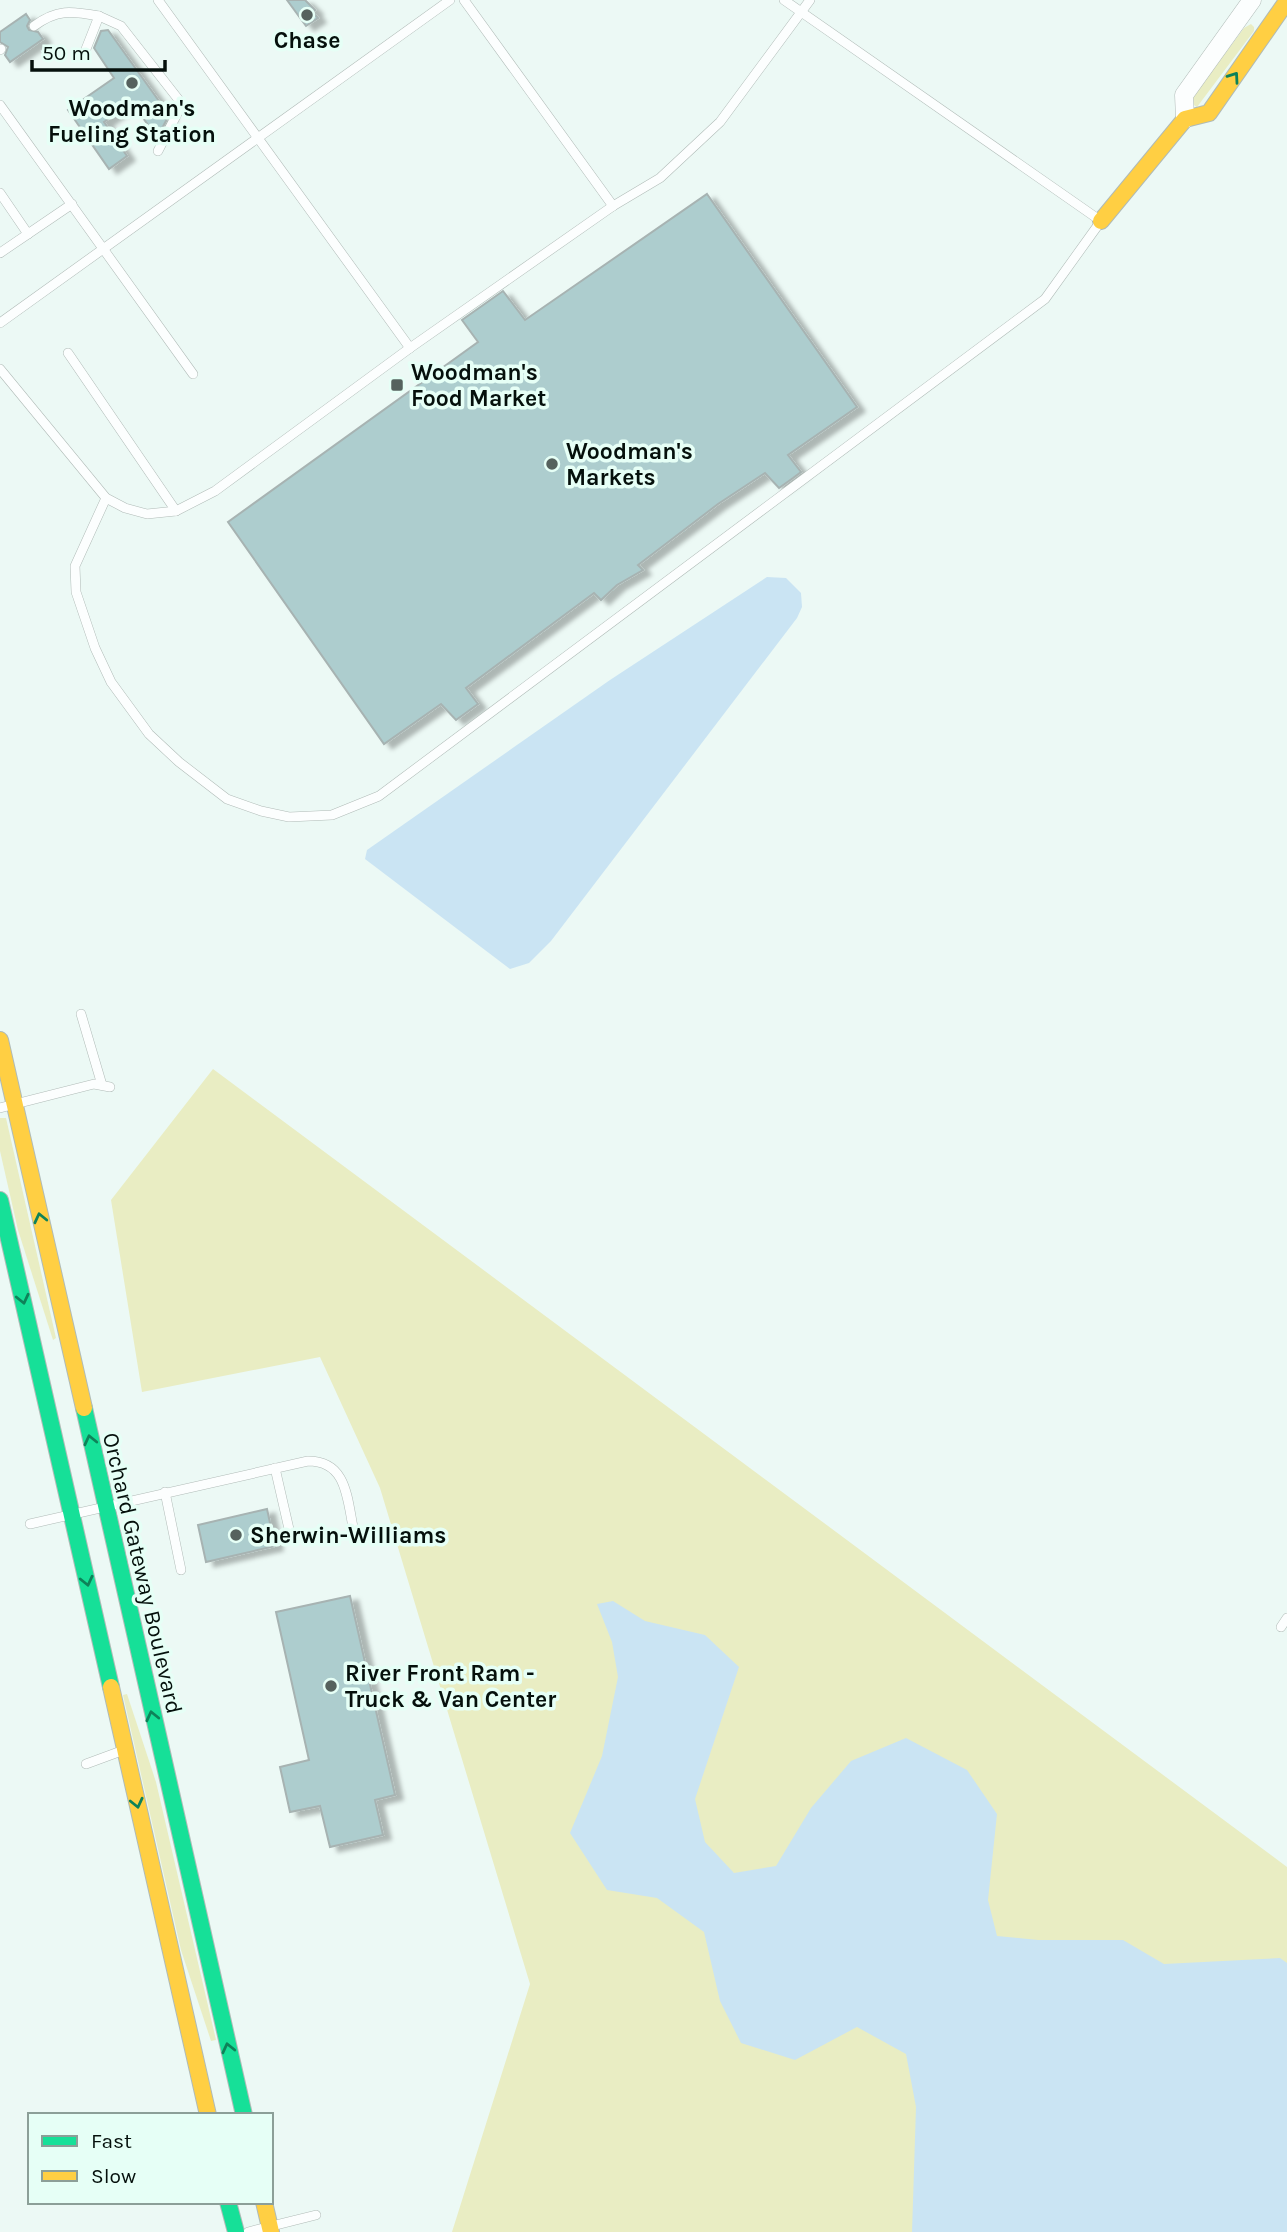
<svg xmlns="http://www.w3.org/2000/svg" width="1287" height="2232" font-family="Karla,sans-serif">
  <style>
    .green { fill: #e9edc3 }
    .water { fill: #cae4f3 }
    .building { fill: #adcdce; stroke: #a7b3b2; stroke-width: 2; filter: url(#shadow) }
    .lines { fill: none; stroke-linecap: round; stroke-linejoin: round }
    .lane-casing { stroke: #b0bbb7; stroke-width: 10 }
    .street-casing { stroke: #b0bbb7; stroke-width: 19 }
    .fast-casing { stroke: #b0bbb7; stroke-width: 18 }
    .slow-casing { stroke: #b0bbb7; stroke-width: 18 }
    .lane { stroke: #fcfefe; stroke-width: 9 }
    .street { stroke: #fcfefe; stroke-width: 18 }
    .fast { stroke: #16e098; stroke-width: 16 }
    .slow { stroke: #ffcf43; stroke-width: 16 }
    .oneway { stroke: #0e8259 }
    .poi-dot { fill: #56625e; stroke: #e6fff6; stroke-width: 2.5 }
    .labels { text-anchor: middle; stroke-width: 7; stroke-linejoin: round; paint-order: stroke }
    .poi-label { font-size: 23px; font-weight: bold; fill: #05100c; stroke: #e6fff6; text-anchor: start }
    .street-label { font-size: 23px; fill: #05100c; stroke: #e6fff6 }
  </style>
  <defs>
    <filter id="shadow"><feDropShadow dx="8" dy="4.5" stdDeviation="2" flood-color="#0004"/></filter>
  </defs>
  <rect width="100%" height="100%" fill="#ecf9f5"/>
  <g class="green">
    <polygon points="1251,24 1254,27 1254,31 1197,107 1189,102 1244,28"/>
    <polygon points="213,1069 1287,1867 1287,2232 452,2232 530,1984 380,1488 320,1357 142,1392 111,1200"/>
    <polygon points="0,1118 6,1118 56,1338 53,1340 18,1230 0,1151"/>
    <polygon points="127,1694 156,1782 216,2040 211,2041 181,1950 123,1695"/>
  </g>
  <g class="water">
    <polygon points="767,577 786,578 801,593 802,607 797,618 551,941 529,963 510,969 365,859 367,850 610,680"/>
    <polygon points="613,1601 645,1621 705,1635 739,1667 695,1799 705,1842 734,1873 776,1866 811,1808 851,1761 906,1738 967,1770 997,1814 988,1900 997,1936 1038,1940 1123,1940 1164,1964 1280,1958 1287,1963 1287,2232 912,2232 916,2107 906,2054 857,2027 795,2060 741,2043 720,2001 704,1932 657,1898 607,1890 570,1833 602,1756 618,1677 612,1642 597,1604"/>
  </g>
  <g class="building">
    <polygon points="287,0 305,0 315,10 313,12 318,18 306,26"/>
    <polygon points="26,14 30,20 27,26 29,30 38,32 43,39 10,62 5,55 8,47 0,42 0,32"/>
    <polygon points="108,30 169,115 157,138 132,102 104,122 127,156 109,169 68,110 114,78 94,48 101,31"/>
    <polygon points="707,194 857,407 788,455 801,472 793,478 779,488 765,473 718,504 638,565 643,570 617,585 601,600 594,593 466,688 478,704 456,720 441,704 384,744 228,522 478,342 462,320 503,291 525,320"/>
    <polygon points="267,1509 275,1546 206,1562 198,1525"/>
    <polygon points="350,1596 395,1795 375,1800 383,1835 330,1847 320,1806 290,1812 280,1767 309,1760 276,1612"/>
  </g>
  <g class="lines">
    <defs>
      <g id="lane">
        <polyline points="158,0 410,348"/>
        <polyline points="464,0 613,206"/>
        <path d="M34 26C57 9 71 11 99 16"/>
        <polyline points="86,49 99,16 121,26 182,104 158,151"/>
        <polyline points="0,50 1,49"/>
        <polyline points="0,105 193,374"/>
        <polyline points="0,193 28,234"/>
        <polyline points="0,253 72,204"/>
        <polyline points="0,323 450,0"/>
        <polyline points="68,353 176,511"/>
        <polyline points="0,369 106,498 125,508 147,514 176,511 215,491 410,348 613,206 660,178 720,122 810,0"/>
        <polyline points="106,498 75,566 76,592 95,648 111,682 149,734 179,762 227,799 261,811 289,817 332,815 379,796 1045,299 1101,221 784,0"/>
        <polyline points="81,1014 102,1085"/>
        <polyline points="0,1108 94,1084 110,1087"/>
        <polyline points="275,1468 289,1529"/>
        <polyline points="165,1492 181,1570"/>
        <path d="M30 1524 308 1461C348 1461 347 1500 354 1532"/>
        <polyline points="1281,1627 1287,1618"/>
        <polyline points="86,1764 124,1750"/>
        <polyline points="248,2232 316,2215"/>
      </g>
      <polyline id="street" points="1185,119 1184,95 1252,0"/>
      <g id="fast">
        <polyline points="0,1200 111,1687"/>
        <polyline points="84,1408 244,2115"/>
        <polyline points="228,2202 236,2232"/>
      </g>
      <g id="slow">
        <polyline points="1101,221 1185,119 1209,113 1287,1"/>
        <polyline points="0,1040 84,1408"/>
        <polyline points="111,1687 208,2115"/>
        <polyline points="264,2202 271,2232"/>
      </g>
    </defs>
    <use href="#lane" class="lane-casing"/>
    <use href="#street" class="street-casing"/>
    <use href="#fast" class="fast-casing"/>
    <use href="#slow" class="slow-casing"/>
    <use href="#lane" class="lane"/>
    <use href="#street" class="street"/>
    <use href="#fast" class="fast"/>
    <use href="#slow" class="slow"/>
  </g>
  <defs><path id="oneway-chevron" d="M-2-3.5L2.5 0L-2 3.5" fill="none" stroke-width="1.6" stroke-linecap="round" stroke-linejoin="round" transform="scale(1.75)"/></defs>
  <g class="oneway">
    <use href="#oneway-chevron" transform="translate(1234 77) rotate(-55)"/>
    <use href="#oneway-chevron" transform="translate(40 1218) rotate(-103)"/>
    <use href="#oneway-chevron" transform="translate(23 1299) rotate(77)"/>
    <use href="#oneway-chevron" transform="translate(90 1440) rotate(-103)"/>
    <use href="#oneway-chevron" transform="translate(87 1581) rotate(77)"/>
    <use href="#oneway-chevron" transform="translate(152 1716) rotate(-103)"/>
    <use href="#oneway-chevron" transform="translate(137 1803) rotate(77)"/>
    <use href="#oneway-chevron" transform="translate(228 2048) rotate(-103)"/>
  </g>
  <g class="poi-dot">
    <circle cx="307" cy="15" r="7"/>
    <circle cx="132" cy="83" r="7"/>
    <rect x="390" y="378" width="14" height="14" rx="3.5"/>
    <circle cx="552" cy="464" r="7"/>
    <circle cx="236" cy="1535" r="7"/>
    <circle cx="331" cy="1686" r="7"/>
  </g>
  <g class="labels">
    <g class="poi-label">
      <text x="307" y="48" text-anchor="middle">Chase</text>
      <text x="132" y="116" text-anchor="middle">Woodman's<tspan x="132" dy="26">Fueling Station</tspan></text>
      <text x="411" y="380">Woodman's<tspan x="411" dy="26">Food Market</tspan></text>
      <text x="566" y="459">Woodman's<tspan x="566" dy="26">Markets</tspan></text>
      <text x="250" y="1543">Sherwin-Williams</text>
      <text x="345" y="1681">River Front Ram -<tspan x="345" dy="26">Truck &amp; Van Center</tspan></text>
    </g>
    <g class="street-label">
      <text transform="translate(143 1573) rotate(77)" y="8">Orchard Gateway Boulevard</text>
    </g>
  </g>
  <rect x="28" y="2113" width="245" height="91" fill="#e6fff6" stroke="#8c9f98" stroke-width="2"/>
  <rect x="42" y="2136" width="35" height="10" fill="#16e098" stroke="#8c9f98" stroke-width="2"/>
  <text x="91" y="2148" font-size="21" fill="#05100c">Fast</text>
  <rect x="42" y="2171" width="35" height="10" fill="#ffcf43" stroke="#8c9f98" stroke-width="2"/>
  <text x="91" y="2183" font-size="21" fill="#05100c">Slow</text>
  <path d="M32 60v10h133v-10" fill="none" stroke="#05100c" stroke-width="3.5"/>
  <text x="42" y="60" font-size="21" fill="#05100c" stroke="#e6fff6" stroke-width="5" paint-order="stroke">50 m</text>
</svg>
